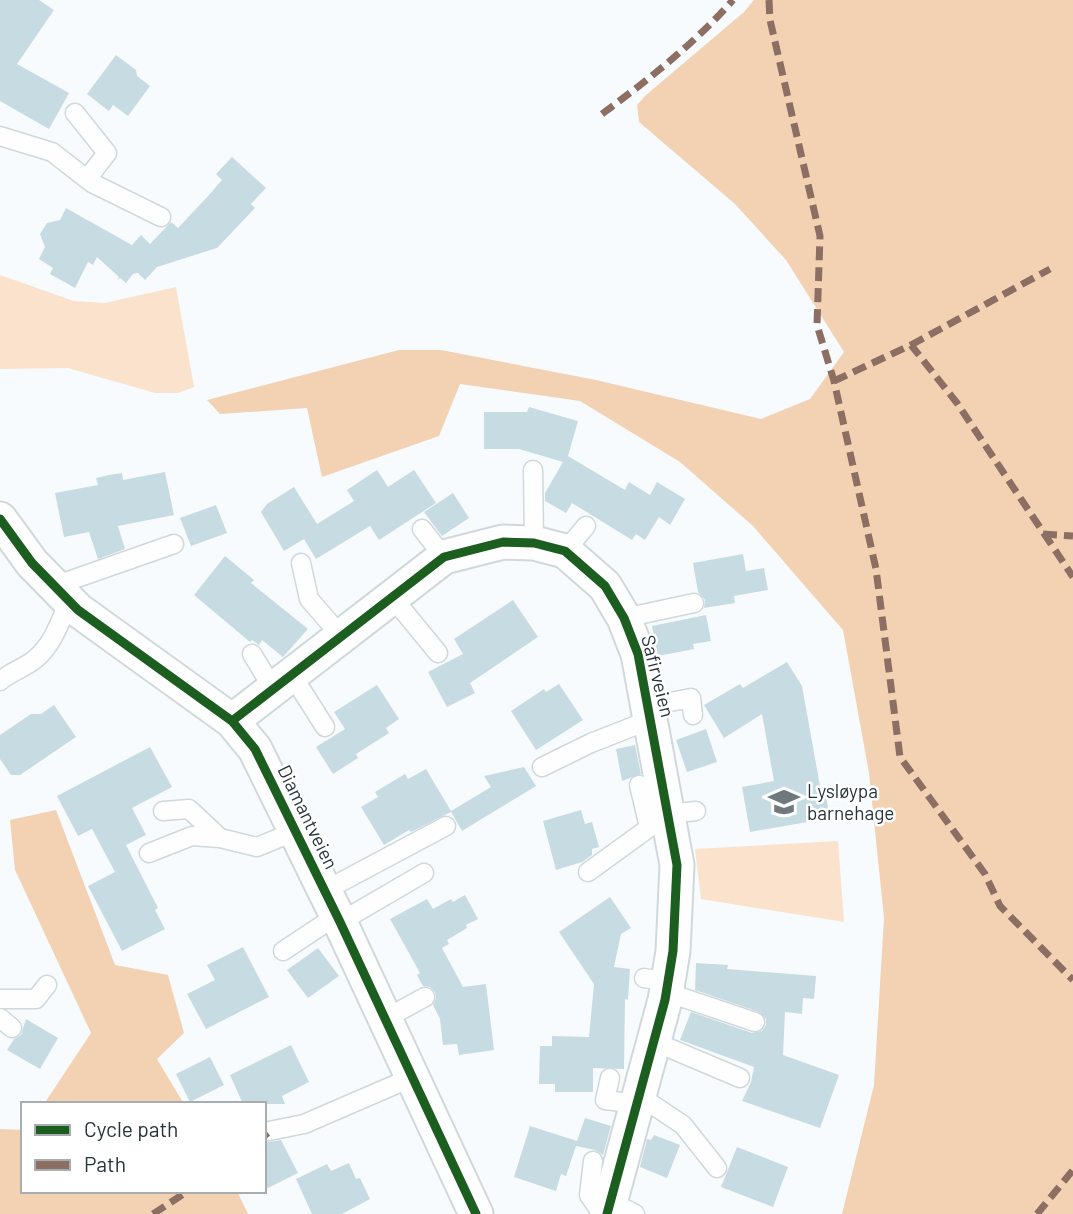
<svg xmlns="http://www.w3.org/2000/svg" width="1073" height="1214" font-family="Barlow,sans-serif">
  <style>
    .green { fill: #fae2cd }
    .forest { fill: #f3d2b4 }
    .building { fill: #c7dbe3 }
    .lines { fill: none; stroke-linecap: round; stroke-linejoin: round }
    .lane-casing { stroke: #d0d8db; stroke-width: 21 }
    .street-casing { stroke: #d0d8db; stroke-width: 37 }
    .lane { stroke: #fefeff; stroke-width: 18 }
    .street { stroke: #fefeff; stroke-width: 33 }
    .quiet { stroke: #8d6e63; stroke-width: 7; stroke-dasharray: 14 7; stroke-linecap: butt }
    .cycleway-casing { stroke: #fff; stroke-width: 13 }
    .cycleway { stroke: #1b5e20; stroke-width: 9 }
    .labels { text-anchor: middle; stroke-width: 5; stroke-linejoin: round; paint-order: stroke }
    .street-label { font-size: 19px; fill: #263338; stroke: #fff }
    .poi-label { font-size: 19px; fill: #263338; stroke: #fff; text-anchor: start }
  </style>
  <rect width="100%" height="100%" fill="#f7fbfd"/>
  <g class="green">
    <polygon points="0,275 74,301 105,303 176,287 194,387 178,393 155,393 68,368 0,369"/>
    <polygon points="838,841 844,922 701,899 695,849"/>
  </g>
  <g class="forest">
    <polygon points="754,0 1073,0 1073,1214 842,1214 874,1085 884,918 869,773 843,630 753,526 680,462 580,401 460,384 439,436 322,477 307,408 220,414 207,400 399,350 441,350 596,380 761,419 810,399 844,352 786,260 735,204 639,122 637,105 646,95 744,12"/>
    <polygon points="56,810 115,965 168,975 184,1033 157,1059 184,1104 44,1104 91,1033 15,870 10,820"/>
    <polygon points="0,1129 23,1130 23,1191 237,1191 248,1214 0,1214"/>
  </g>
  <g class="building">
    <polygon points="0,0 39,0 54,10 17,64 69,93 49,129 0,101"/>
    <polygon points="116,55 136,70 137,76 150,86 128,116 113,105 109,111 87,94"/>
    <polygon points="232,157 266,188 251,204 255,208 217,248 157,267 145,280 138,273 133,274 126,283 120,278 117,280 119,277 97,257 93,265 88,262 75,288 50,274 53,268 39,259 45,247 40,234 47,223 60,220 66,208 132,245 141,235 150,244 171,222 178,228 209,195 222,180 216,174"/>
    <polygon points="529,407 578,421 568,456 625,490 629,482 650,495 657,482 685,499 670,525 659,517 645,540 636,534 632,540 572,503 566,513 545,501 545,493 563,462 519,449 484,449 484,412 527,412"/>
    <polygon points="377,470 388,487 414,470 436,503 379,540 370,526 316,559 304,539 284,551 261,512 267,504 294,487 317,524 354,501 347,490"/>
    <polygon points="165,472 174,515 118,526 125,549 98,559 89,532 64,537 55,493 98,485 96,478 109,475 122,473 123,480"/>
    <polygon points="453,493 469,518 442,536 424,512"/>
    <polygon points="216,505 227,533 191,546 180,518"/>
    <polygon points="743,554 746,571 764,568 768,590 734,596 735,603 704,608 705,600 698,592 693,563"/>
    <polygon points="225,556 254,580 251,583 308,629 283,657 262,640 259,645 252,640 250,642 194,595"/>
    <polygon points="513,600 538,637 470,683 475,693 447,707 428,672 463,654 454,639"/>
    <polygon points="706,615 711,641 693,644 694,649 658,656 652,626"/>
    <polygon points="787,662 802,686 822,797 826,796 830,818 750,832 742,787 774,781 762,714 724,738 704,705 740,684 743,688"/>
    <polygon points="559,684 583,720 536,750 511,711 544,689 546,692"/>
    <polygon points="377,685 399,719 386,728 389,733 356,754 358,758 333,774 316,747 345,729 334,712"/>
    <polygon points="54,705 76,737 20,775 11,775 0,759 0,735 31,714 41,714"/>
    <polygon points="706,729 717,762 687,772 676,740"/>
    <polygon points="635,745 641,774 622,781 616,749"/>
    <polygon points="150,747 172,787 132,808 146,835 126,845 158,908 155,910 165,929 122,951 88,886 115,872 92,829 78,836 57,796"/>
    <polygon points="524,767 536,786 462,831 451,812 411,832 409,830 384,845 361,807 378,797 375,792 405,774 408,779 426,769 451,811 491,787 484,776"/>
    <polygon points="581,810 585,824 592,822 599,847 592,849 592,855 582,862 556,870 543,821"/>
    <polygon points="465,895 478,919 466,925 467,928 447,940 449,944 442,948 463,987 486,984 494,1050 459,1055 457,1044 443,1045 440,1019 433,1005 436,998 435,992 430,987 423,986 417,975 420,973 390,919 427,899 433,909 451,899 453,902"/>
    <polygon points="610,897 631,928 621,934 614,967 630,969 628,1000 625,999 624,1069 593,1068 593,1092 555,1092 555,1084 539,1084 540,1046 552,1046 552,1036 589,1037 594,984 559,932"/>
    <polygon points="243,947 269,997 206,1029 187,994 215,980 207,965"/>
    <polygon points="318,948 339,976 308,998 287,970"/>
    <polygon points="696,963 728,965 727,969 816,976 814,999 803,998 802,1014 785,1012 783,1055 839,1075 820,1128 742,1101 751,1082 754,1067 680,1040 691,1012 752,1033 762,1031 766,1025 766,1019 759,1012 695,990"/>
    <polygon points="26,1019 58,1038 40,1069 7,1050 14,1039 21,1035"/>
    <polygon points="291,1045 309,1082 282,1096 285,1104 243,1104 230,1075"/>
    <polygon points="210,1057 224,1085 190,1102 176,1074"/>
    <polygon points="585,1118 611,1126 603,1155 595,1150 576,1146 566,1176 561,1174 556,1191 514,1177 530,1126 577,1141"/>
    <polygon points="654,1135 680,1145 667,1178 640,1167 647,1139 651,1140"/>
    <polygon points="281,1140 298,1173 264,1190 264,1143"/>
    <polygon points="737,1147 788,1167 773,1207 721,1187"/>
    <polygon points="349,1163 356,1179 360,1178 370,1199 342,1214 312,1214 296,1179 327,1164 331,1171"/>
  </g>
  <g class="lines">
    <defs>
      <g id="lane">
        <polyline points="75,113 107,153 87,179"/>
        <polyline points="0,136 52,152 92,183 161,217"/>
        <polyline points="533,470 534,543"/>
        <polyline points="422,529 444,557"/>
        <polyline points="565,551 586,526"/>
        <polyline points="301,563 309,599 341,636"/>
        <polyline points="54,586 174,544"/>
        <polyline points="392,597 438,653"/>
        <polyline points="624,618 694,603"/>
        <polyline points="252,654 274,690"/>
        <polyline points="292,675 325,727"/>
        <path d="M0 681C10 672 24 668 34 660 53 645 60 622 69 601"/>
        <polyline points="649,706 691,698 693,715"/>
        <polyline points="542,767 591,743 652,719"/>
        <polyline points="639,785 649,827"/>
        <polyline points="163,811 189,809 220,838"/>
        <polyline points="149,853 192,836 220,838 257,847 296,831"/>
        <polyline points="588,872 668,814 696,811"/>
        <polyline points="324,891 446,826"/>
        <polyline points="340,922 424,873"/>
        <polyline points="283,951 336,916"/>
        <polyline points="644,978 668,982"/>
        <polyline points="666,992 755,1022"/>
        <polyline points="0,999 36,999 47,985"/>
        <polyline points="0,1018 12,1028"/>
        <polyline points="385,1019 425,997"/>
        <polyline points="655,1042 740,1078"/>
        <polyline points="610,1078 605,1100 639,1104"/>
        <polyline points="641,1097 683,1125 717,1168"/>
        <polyline points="264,1132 304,1124 413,1077"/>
        <polyline points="593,1161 589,1195 602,1214"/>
        <polyline points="612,1202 635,1214"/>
      </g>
      <g id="street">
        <polyline points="0,519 32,563 78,610 232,721 255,749 340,922 476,1214"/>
        <polyline points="232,721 444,557 503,542 534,543 565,551 605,586 624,618 638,654 677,865 673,951 665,1000 607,1214"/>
      </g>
    </defs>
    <use href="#lane" class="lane-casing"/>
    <use href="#street" class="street-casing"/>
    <use href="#lane" class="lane"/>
    <use href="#street" class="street"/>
    <g class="quiet">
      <polyline points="769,0 770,20 820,236 817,325 834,381 876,569 900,757 985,874 1000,906 1073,980"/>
      <path d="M602 114C649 79 694 44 733 0"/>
      <polyline points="911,345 1050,269"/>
      <polyline points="834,381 911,345 957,403 1073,577"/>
      <polyline points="1043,534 1073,536"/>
      <polyline points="264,1136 268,1133"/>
      <polyline points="153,1214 188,1191"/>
      <polyline points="1037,1214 1073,1170"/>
    </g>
    <defs>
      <g id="cycleway">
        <polyline points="0,519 32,563 78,610 232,721 255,749 340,922 476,1214"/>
        <polyline points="232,721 444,557 503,542 534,543 565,551 605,586 624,618 638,654 677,865 673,951 665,1000 607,1214"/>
      </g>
    </defs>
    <use href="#cycleway" class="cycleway-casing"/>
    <use href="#cycleway" class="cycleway"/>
  </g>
  <defs>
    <symbol id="school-bare" viewBox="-9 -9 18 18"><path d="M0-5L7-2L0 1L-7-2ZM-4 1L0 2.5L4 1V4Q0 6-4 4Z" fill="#6f797d" stroke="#fff" stroke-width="2.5" paint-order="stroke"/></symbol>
  </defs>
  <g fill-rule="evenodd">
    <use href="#school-bare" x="762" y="780" width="44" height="44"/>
  </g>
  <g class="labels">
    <g class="street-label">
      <text transform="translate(658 676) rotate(76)" y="7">Safirveien</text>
      <text transform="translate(308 817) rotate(64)" y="7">Diamantveien</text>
    </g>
    <g class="poi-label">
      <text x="807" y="798">Lysløypa<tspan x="807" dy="22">barnehage</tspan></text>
    </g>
  </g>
  <rect x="21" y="1102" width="245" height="91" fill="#ffffff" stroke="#a8adaf" stroke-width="2"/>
  <rect x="35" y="1125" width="35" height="10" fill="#1b5e20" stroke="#a8adaf" stroke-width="2"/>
  <text x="84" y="1137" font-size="21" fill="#263338">Cycle path</text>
  <rect x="35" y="1160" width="35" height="10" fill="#8d6e63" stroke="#a8adaf" stroke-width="2"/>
  <text x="84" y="1172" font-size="21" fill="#263338">Path</text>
</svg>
